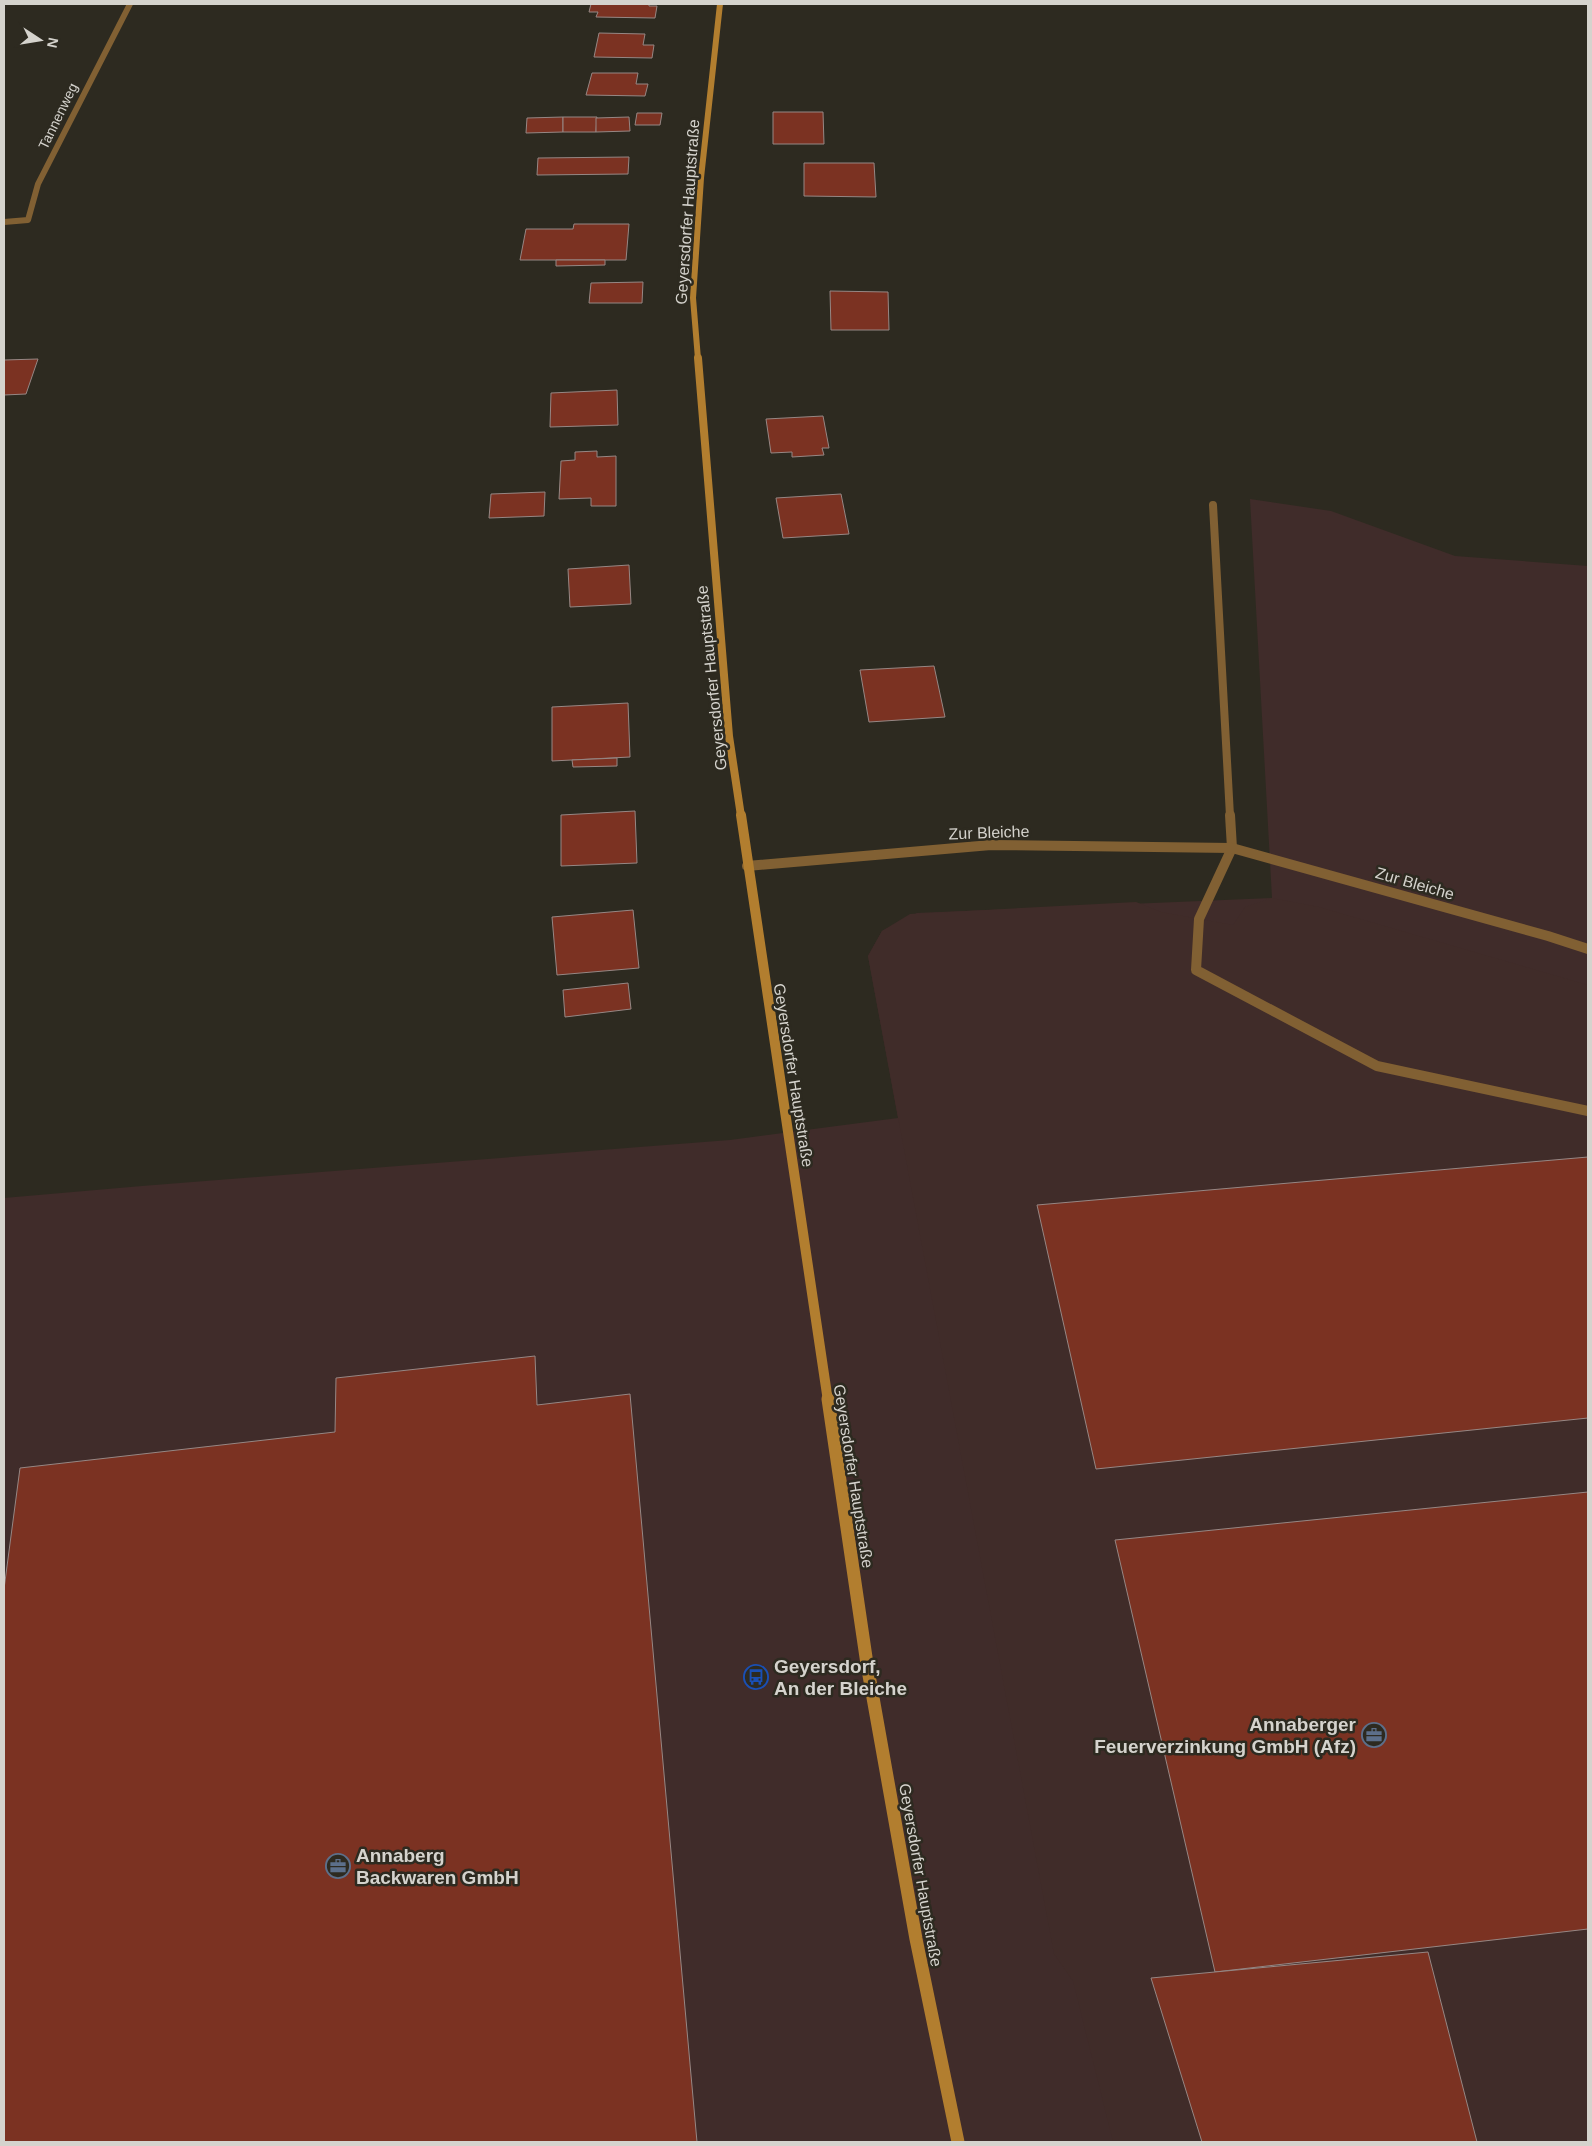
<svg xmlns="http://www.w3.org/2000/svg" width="1592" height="2146" font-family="Arial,sans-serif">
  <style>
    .commercial { fill: #402c2a }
    .industrial { fill: #402c29 }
    .building { fill: #7b3222; stroke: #968784 }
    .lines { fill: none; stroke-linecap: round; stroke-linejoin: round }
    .service { stroke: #816033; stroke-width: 10 }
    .minor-far2 { stroke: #816033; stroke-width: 6 }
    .minor-far1 { stroke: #816033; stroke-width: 8 }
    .minor { stroke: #816033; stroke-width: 10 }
    .secondary-far3 { stroke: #b27e2f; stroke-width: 6 }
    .secondary-far2 { stroke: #b27e2f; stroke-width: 8 }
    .secondary-far1 { stroke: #b27e2f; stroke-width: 10 }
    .secondary { stroke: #b27e2f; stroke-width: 13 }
    .labels { text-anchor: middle; stroke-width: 5; stroke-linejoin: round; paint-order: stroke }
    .far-street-label { font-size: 14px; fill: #d5d3cd; stroke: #2d2a20 }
    .street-label { font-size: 16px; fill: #d5d3cd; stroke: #2d2a20 }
    .near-poi-label { font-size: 19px; font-weight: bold; fill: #d5d3cd; stroke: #2d2a20; text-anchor: start }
  </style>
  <rect width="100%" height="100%" fill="#2d2a20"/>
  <polygon class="commercial" points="1250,499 1331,511 1455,556 1588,566 1588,2142 4,2142 4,1198 142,1186 730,1140 898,1118 868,956 882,931 917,913 1272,898"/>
  <polygon class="industrial" points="1272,898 1319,907 1588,985 1588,2142 1113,2142 1073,1981 1054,1954 868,956 882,931 910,914 1136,902 1161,912 1233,925 1245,907"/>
  <g class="building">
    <polygon points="591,4 649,4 649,6 657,6 655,18 596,17 598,12 589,12"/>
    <polygon points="599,33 645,34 643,45 654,45 652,58 594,57"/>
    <polygon points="592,73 638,73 636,84 648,84 645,96 586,95"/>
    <polygon points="773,112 823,112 824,144 773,144"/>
    <polygon points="637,113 662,113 660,125 635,125"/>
    <polygon points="563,117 563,132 526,133 527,118"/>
    <polygon points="563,117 597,117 596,132 563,132"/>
    <polygon points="629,117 630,131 596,132 596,118"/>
    <polygon points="629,157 628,174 537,175 538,158"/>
    <polygon points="804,163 874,163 876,197 804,196"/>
    <polygon points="574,224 629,224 626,260 520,260 526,229 573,229"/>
    <polygon points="556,260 605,260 605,265 556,266"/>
    <polygon points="643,282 642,303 589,303 591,283"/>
    <polygon points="830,291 888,292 889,330 831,330"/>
    <polygon points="38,359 26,394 4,395 4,360"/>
    <polygon points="617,390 618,425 550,427 551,393"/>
    <polygon points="823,416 829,448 822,448 824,455 792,457 792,452 771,453 766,419"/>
    <polygon points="597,451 597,457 616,456 616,506 591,506 591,498 559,499 561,461 575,460 575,452"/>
    <polygon points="545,492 544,516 489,518 491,494"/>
    <polygon points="841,494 849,534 783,538 776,498"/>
    <polygon points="629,565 631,604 570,607 568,569"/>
    <polygon points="934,666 945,717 869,722 860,670"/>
    <polygon points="628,703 630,757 552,761 552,707"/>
    <polygon points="617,758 617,766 573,767 572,760"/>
    <polygon points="635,811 637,863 561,866 561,815"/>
    <polygon points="633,910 639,968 557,975 552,917"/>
    <polygon points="628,983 631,1009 565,1017 563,990"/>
    <polygon points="1588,1157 1588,1418 1096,1469 1037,1205"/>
    <polygon points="535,1356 537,1405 630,1394 697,2142 4,2142 4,1589 20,1468 335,1432 336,1378"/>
    <polygon points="1588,1492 1588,1929 1215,1972 1115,1540"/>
    <polygon points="1428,1952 1477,2142 1202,2142 1151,1978"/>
  </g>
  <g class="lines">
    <polyline class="service" points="1232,848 1199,919 1196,970 1377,1066 1588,1111"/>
    <polyline class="minor-far2" points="4,222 28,220 38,184 130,4"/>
    <polyline class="minor-far1" points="1213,505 1230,816"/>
    <g class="minor">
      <polyline points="1230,815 1232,848"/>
      <polyline points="747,866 991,845 1232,848 1548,936 1588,949"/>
    </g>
    <polyline class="secondary-far3" points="698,359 693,298 701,178 720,4"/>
    <polyline class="secondary-far2" points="698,358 729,736 741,816"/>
    <polyline class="secondary-far1" points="741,815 828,1401"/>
    <polyline class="secondary" points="828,1399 867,1664 916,1939 958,2142"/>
  </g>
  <defs>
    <symbol id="bus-ring" viewBox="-11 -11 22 22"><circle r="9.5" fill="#2d2a20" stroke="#1a4fb4" stroke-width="1.5"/><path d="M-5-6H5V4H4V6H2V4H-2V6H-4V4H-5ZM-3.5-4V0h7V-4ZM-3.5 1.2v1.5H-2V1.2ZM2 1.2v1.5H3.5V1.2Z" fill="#1a4fb4"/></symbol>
    <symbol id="office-ring" viewBox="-11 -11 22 22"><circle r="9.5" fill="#2d2a20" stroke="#5c6f8a" stroke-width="1.5"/><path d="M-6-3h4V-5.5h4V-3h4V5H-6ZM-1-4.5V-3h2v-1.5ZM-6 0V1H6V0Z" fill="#5c6f8a"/></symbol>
  </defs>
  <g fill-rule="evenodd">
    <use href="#bus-ring" x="742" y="1663" width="28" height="28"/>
    <use href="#office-ring" x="1360" y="1721" width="28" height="28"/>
    <use href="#office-ring" x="324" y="1852" width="28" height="28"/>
  </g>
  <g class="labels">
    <g class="far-street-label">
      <text transform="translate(58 116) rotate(-64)" y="5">Tannenweg</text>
    </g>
    <g class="street-label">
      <text transform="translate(687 212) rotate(-86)" y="6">Geyersdorfer Hauptstraße</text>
      <text transform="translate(711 678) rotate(-96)" y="6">Geyersdorfer Hauptstraße</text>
      <text transform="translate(989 832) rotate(-2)" y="6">Zur Bleiche</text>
      <text transform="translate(1415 883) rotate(16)" y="6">Zur Bleiche</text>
      <text transform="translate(794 1075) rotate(81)" y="6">Geyersdorfer Hauptstraße</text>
      <text transform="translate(854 1476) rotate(81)" y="6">Geyersdorfer Hauptstraße</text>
      <text transform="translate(921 1875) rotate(80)" y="6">Geyersdorfer Hauptstraße</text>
    </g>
    <g class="near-poi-label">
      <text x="774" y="1673">Geyersdorf,<tspan x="774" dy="22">An der Bleiche</tspan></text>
      <text x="1356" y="1731" text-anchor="end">Annaberger<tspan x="1356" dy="22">Feuerverzinkung GmbH (Afz)</tspan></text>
      <text x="356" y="1862">Annaberg<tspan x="356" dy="22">Backwaren GmbH</tspan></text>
    </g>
  </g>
  <rect width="1592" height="2146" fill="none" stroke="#d5d3cd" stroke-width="10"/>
  <g transform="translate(40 40) rotate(102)" stroke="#2d2a20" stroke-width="4" paint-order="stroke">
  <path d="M0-4L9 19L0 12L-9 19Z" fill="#d5d3cd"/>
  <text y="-8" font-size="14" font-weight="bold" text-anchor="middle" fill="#d5d3cd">N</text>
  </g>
</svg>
